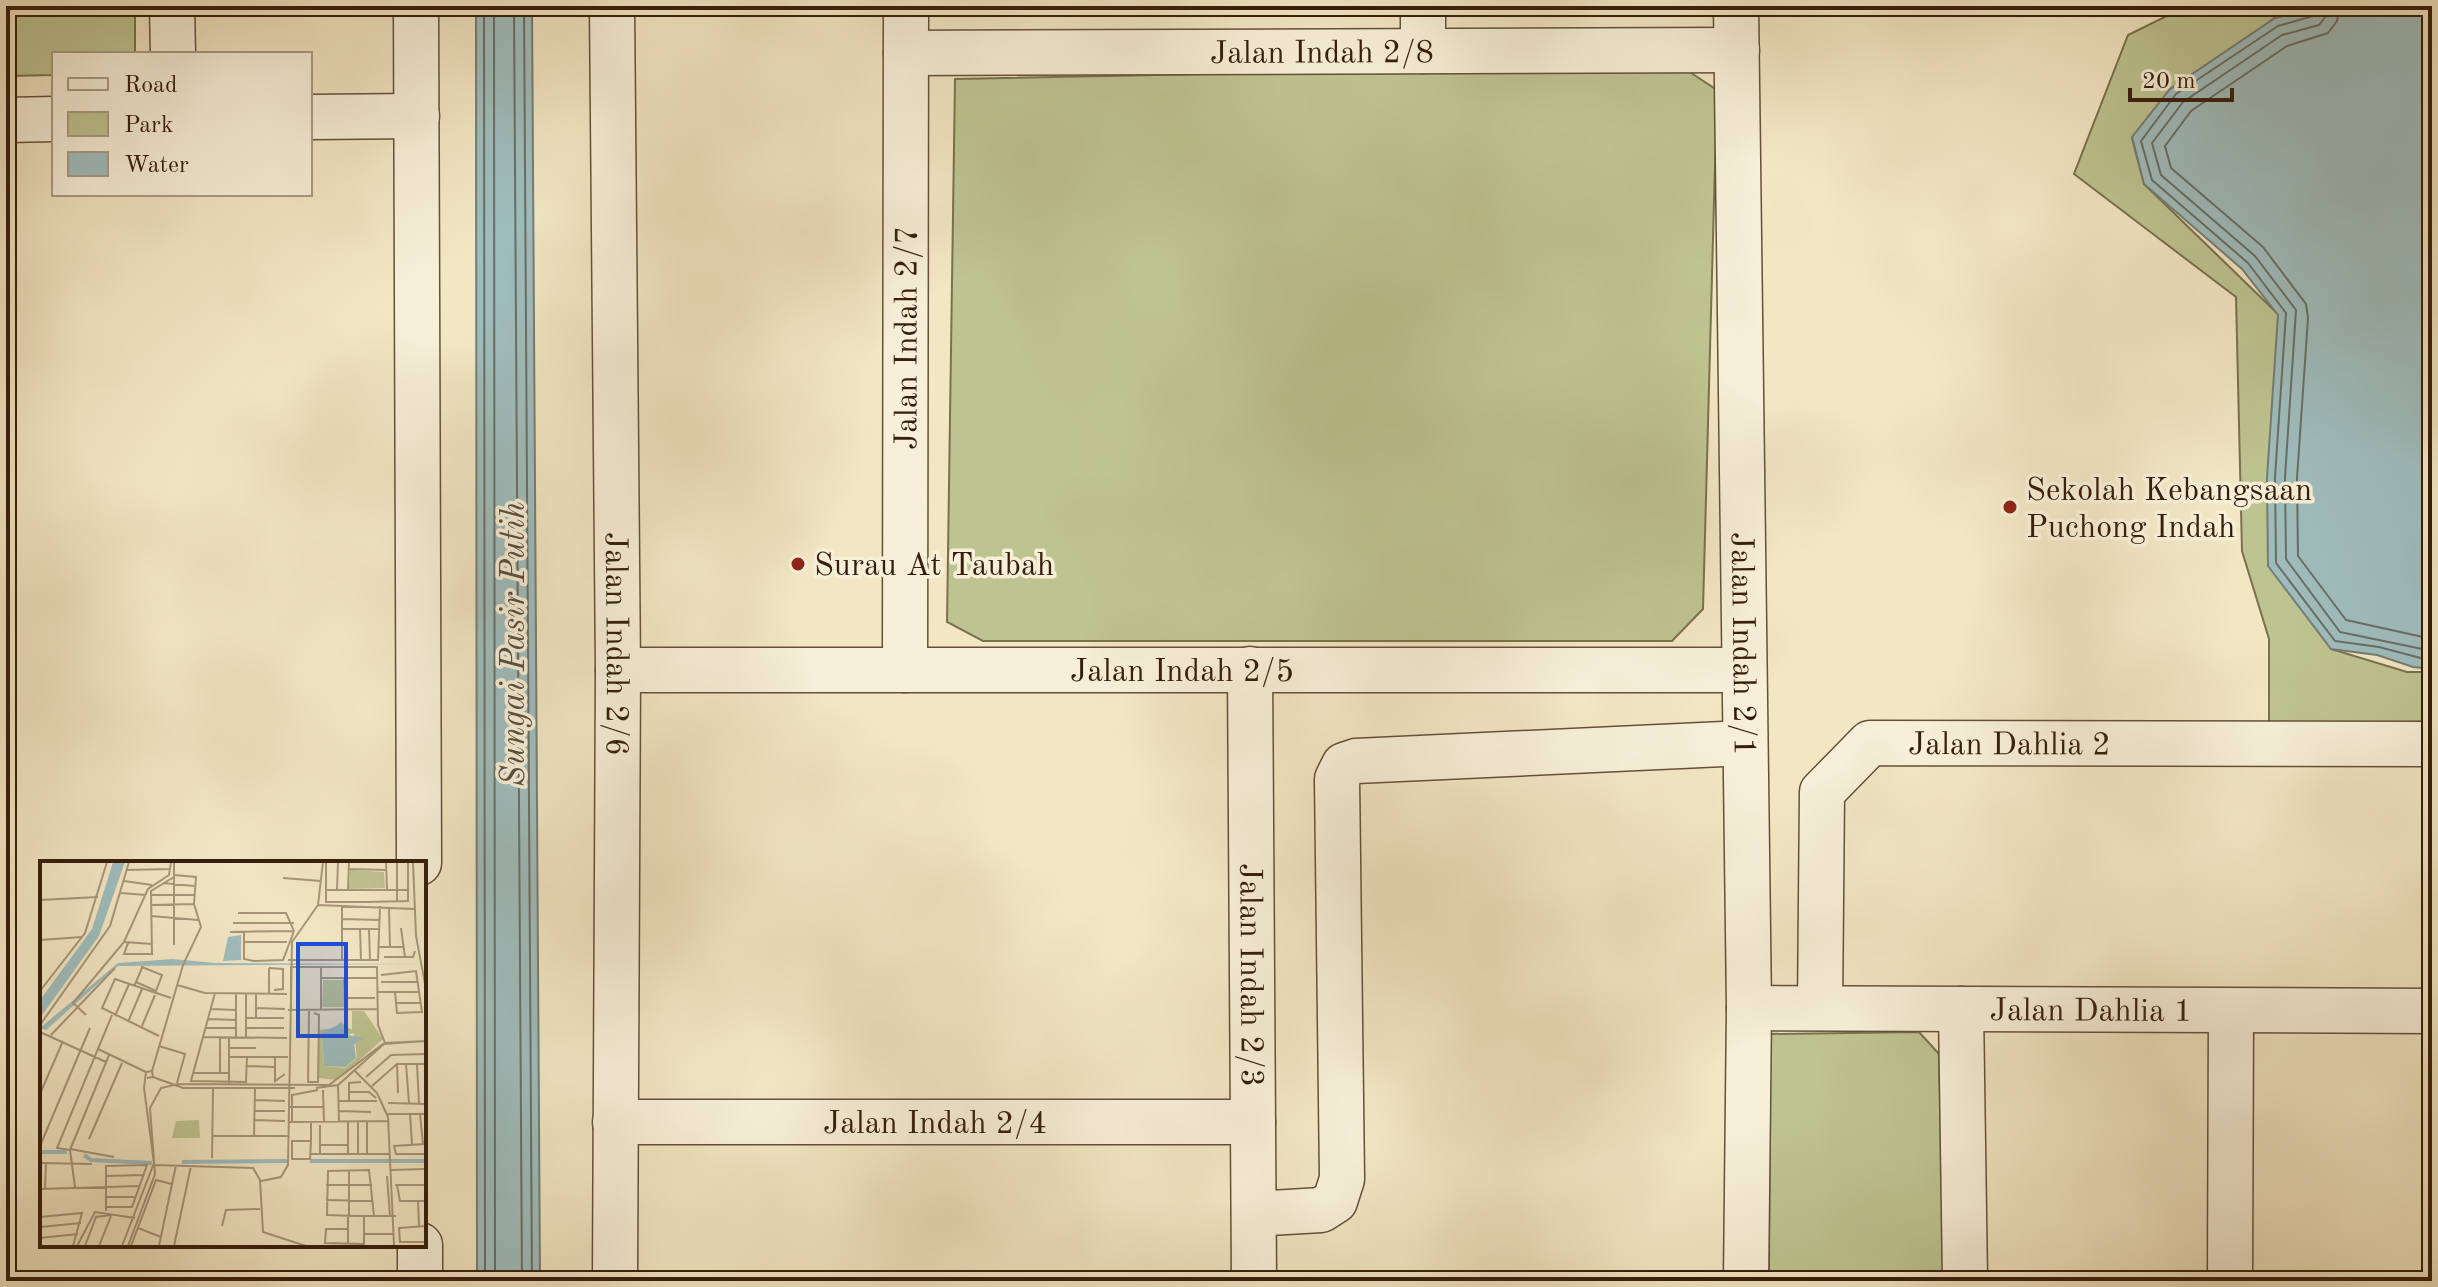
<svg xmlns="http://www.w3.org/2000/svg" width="2438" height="1287" font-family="'Old Standard TT',serif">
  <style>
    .green { fill: #bec491; stroke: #7a714e; stroke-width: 2 }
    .water { fill: #9fbdbd; stroke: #757d76; stroke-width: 2 }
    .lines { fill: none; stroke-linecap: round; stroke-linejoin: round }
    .shore { stroke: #6a6e64; stroke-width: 2 }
    .minor-casing { stroke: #65503a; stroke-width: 47 }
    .minor { stroke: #f7efd8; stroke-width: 44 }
    .poi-dot { fill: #8f2418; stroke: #f7efd8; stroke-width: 3 }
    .labels { text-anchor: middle; stroke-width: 7; stroke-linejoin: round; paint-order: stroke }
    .street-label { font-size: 32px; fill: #361e0c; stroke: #f7efd8 }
    .poi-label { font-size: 32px; fill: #361e0c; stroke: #f7efd8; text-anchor: start }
    .water-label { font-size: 34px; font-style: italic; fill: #564e41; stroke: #f7efd8 }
    .inset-river { fill: none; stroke: #9fbdbd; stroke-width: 4 }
    .inset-road { fill: none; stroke: #a7967a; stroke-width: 2 }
    .view { fill: #1d4ed8; fill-opacity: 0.15; stroke: #1d4ed8; stroke-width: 4 }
    .inset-edge { fill: none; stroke: #361e0c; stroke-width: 4 }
  </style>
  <rect width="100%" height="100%" fill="#f2e6c3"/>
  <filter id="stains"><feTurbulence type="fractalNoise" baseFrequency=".0025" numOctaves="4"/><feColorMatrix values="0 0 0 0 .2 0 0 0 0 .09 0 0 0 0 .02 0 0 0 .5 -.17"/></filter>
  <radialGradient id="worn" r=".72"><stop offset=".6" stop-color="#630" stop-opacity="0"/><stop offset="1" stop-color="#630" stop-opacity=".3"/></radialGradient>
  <g class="green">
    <polygon points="6,6 135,6 135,54 54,54 54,75 6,76"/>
    <polygon points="2187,6 2325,6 2274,18 2132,138 2144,184 2279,315 2331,649 2407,672 2432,672 2432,724 2269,725 2269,639 2242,551 2236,297 2074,174 2128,35"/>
    <polygon points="1679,65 1717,90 1703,609 1672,641 983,641 947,622 955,79"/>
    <polygon points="1919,1032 1939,1054 1944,1281 1769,1281 1770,1034"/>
  </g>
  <g class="water">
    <polygon points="476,6 532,6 540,1281 477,1281"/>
    <polygon points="2325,6 2432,6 2432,669 2413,667 2377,655 2331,649 2268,566 2267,477 2278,315 2242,269 2144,184 2132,137 2170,89 2275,18"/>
  </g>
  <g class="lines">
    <g class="shore">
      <polyline points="484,6 485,1281"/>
      <polyline points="494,6 495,1281"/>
      <polyline points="514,6 522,1281"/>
      <polyline points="524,6 532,1281"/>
      <polyline points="2318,6 2313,16 2278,26 2176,94 2141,141 2152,180 2248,263 2286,313 2275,477 2276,563 2335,641 2379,647 2432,661"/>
      <polyline points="2328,6 2326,16 2319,25 2282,35 2183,102 2152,143 2161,175 2255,256 2296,310 2285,477 2286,559 2340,632 2432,651"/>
      <polyline points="2340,6 2337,21 2328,33 2287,46 2191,111 2165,146 2171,168 2263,247 2306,304 2308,318 2297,478 2298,556 2346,620 2432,639"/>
    </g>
    <defs>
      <g id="minor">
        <polyline points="172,6 173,54"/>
        <polyline points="416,6 419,863"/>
        <path id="s1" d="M612 6 618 670 615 1281"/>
        <path id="s2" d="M1736 6 1749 1008 1746 1281"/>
        <polyline points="1423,51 1423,6"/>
        <path id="s3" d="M906 53 1737 50"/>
        <polyline points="310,117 417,116"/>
        <polyline points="6,120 54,119"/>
        <path id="s4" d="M1250 669 1254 1281"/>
        <path id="s5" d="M618 670H1744"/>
        <path id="s6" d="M905 670 906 6"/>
        <path id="s7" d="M1749 1008 2432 1011"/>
        <path id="s8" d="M1820 1008 1822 792 1870 743 2432 744"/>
        <polyline points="1961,1009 1965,1281"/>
        <path id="s9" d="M615 1122H1253"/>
        <polyline points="1254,1214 1321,1210 1335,1201 1342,1179 1337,779 1344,765 1356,761 1745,743"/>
        <polyline points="420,1245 420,1281"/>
        <polyline points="2230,1281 2231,1011"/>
      </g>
    </defs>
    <use href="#minor" class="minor-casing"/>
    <use href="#minor" class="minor"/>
  </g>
  <g class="poi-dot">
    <circle cx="2010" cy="507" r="8"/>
    <circle cx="798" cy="564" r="8"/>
  </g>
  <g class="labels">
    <g class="street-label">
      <text dy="11" stroke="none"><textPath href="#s3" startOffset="416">Jalan Indah 2/8</textPath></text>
      <text dy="11" stroke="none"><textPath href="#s6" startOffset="332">Jalan Indah 2/7</textPath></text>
      <text dy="11" stroke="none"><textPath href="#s1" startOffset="638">Jalan Indah 2/6</textPath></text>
      <text dy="11" stroke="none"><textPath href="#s2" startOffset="638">Jalan Indah 2/1</textPath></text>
      <text dy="11" stroke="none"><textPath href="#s5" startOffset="564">Jalan Indah 2/5</textPath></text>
      <text dy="11" stroke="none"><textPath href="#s8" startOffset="424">Jalan Dahlia 2</textPath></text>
      <text dy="11" stroke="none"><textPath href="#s4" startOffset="306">Jalan Indah 2/3</textPath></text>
      <text dy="11" stroke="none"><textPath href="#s7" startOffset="342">Jalan Dahlia 1</textPath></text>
      <text dy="11" stroke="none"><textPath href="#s9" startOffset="320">Jalan Indah 2/4</textPath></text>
    </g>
    <g class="poi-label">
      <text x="2026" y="500">Sekolah Kebangsaan<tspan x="2026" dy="37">Puchong Indah</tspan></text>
      <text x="814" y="575">Surau At Taubah</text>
    </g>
    <g class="water-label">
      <text transform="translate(512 644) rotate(-90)" y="12">Sungai Pasir Putih</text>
    </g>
  </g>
  <g transform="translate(40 861)">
    <rect width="386" height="386" fill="#f2e6c3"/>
    <path d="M310 9 344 11 345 27 309 28ZM283 119H303L304 146H282ZM312 150H324L343 178 297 219 279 217V169L295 167 300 161 312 169ZM301 164 307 174 314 172 317 197 305 207 284 205 282 171ZM159 259 160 277H132L136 260Z" fill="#bec491" fill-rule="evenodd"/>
    <path d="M73 1H85L59 75 0 157V139L52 68ZM201 74V99L183 100 188 76ZM133 98 175 102 386 103 78 105 6 169 0 167 78 102ZM301 163 307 174 324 177 314 183 316 197 305 206 284 205 282 171Z" fill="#9fbdbd"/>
    <path class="inset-river" d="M0 291H27M44 294 51 299 112 302M270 300H386M142 301 248 300"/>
    <path class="inset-road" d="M286 1V41H327L368 40V1M346 1 347 29M357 1V41M373 1 376 75 386 128M309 8 346 9M86 9 131 8M243 17 281 20M84 20 112 24M123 22 154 25M286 29H369M297 29 298 1M308 29 309 1M81 32 106 34M111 34H154M0 39 58 36M112 44 154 43M278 44 283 1M302 45V99M349 48 350 86M198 52H246L254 70M111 55 158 59M302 58 340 59M193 62H254M361 67 365 96M302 68H340M320 68 321 99M329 68 330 99M190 71 253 70M204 71V98L214 100 243 99 254 70M0 79 42 76M85 81 112 83M204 81H247M88 82 84 93H112L111 30 134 16M134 84V1M339 86H364M344 96H373L375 90M248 99H338L340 45M229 107 243 108V128L234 129M229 107V132M281 107V149M341 114 376 110 382 151 357 152 355 131M281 117H338M304 117 305 148M341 121H378M137 124 165 132 247 133M94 125 96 121 102 107V106L122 114 116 130 96 121M0 130 45 72 67 1M338 131H379M175 132 151 220 206 221 207 196M196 132V176M206 132V177M216 132V157M305 137H335M355 142H381M216 147 245 148M171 148 196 149M248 149 338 148M251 149V106H337L338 164 345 182M269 149 268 221H278M274 152 279 154 278 222M46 154 33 142 84 81 108 28 129 14 131 1M75 155 89 123M206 157H244M168 158 196 159M88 161 102 128M0 164 70 65 89 1M102 165 115 134M166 167H196M206 167H244M0 171 66 201M11 174 75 107M119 175 62 147 75 118 131 137M163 176 247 177M180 176V212M189 176V223M119 185 145 193 137 222M189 187H216M58 188 106 211M189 196H248M235 196V220L245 213M357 203 358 232M366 203 369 242M377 203 379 243M207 205 235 206M112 210 143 104 161 66 154 43 156 16 134 14M315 210 337 232 348 256 354 385M153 212H189M113 216 143 227H255M326 216 351 194 386 193M298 224 299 261M332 225 357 203H386M276 227 298 224 345 182 386 180M283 229 284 261M309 231H329L336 237M0 233 23 180M215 239 245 240M298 240H337M309 240V222L321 221M348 242 386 243M249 246H284M215 250H245M299 250 331 251M347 253H386M370 253 372 283M380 253 383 283M214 259 245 260M248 261 348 260M252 261V234L278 229M327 261V293M173 275H248M214 275 215 228M49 278 82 202M271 280H252V298H270L271 280V261M386 283 354 285 356 293H386M280 284H308M0 285 50 167M30 288 74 296M30 289 17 287 72 154M270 293H350M280 293V264M308 293V261M318 293V261M172 297 173 228M0 302 52 303M114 304 213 307 220 319 223 371 266 385M351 309 386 308M66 315 104 314M347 315 350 355M221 320 241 316 248 304 252 81 278 44 374 48M286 324H332M355 324H386M357 324 360 340H386M35 326 30 289 69 194M0 328 100 325M5 328 6 302M66 336H96M286 339 333 340M378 340 379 365M66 346H92L107 304 66 305V350M308 355V383M309 355V309M334 355 329 309 288 310 287 354 316 355H356M0 356 42 352 33 385M182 365 186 349 220 348M386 365 359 367 360 381H386M0 366 41 362M98 367 121 376M308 368H286L285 382 324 383M324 373H354M0 377 38 373M37 385 55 351 95 357M45 385 56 356 71 354M59 385 71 355M82 385 114 302 104 227 106 211 112 210 113 216 107 217M88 385 115 313 110 247 121 227 138 223 289 224 343 183 386 180M91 385 116 319 132 323M119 385 136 304M134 385 151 305M324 385V355"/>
    <path class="view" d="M258 83H306V175H258Z"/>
    <rect width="386" height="386" class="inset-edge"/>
  </g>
  <rect width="2438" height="1287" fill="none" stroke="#f2e6c3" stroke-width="32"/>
  <rect x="8" y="8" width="2422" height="1271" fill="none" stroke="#361e0c" stroke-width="4"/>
  <rect x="16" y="16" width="2406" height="1255" fill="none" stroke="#361e0c" stroke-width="2"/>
  <rect x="52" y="52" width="260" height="144" fill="#f7efd8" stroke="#aa9b86" stroke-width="2"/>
  <rect x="68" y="78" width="40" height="12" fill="#f7efd8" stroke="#aa9b86" stroke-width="2"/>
  <text x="124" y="92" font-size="24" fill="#361e0c">Road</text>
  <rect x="68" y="112" width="40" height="24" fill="#bec491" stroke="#aa9b86" stroke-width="2"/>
  <text x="124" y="132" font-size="24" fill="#361e0c">Park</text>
  <rect x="68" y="152" width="40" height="24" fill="#9fbdbd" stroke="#aa9b86" stroke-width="2"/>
  <text x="124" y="172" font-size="24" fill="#361e0c">Water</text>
  <path d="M2130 88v12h102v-12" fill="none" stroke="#361e0c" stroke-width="4"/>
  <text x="2142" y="88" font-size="24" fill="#361e0c" stroke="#f7efd8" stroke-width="6" paint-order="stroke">20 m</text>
  <rect width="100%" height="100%" filter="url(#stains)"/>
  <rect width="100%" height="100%" fill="url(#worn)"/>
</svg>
